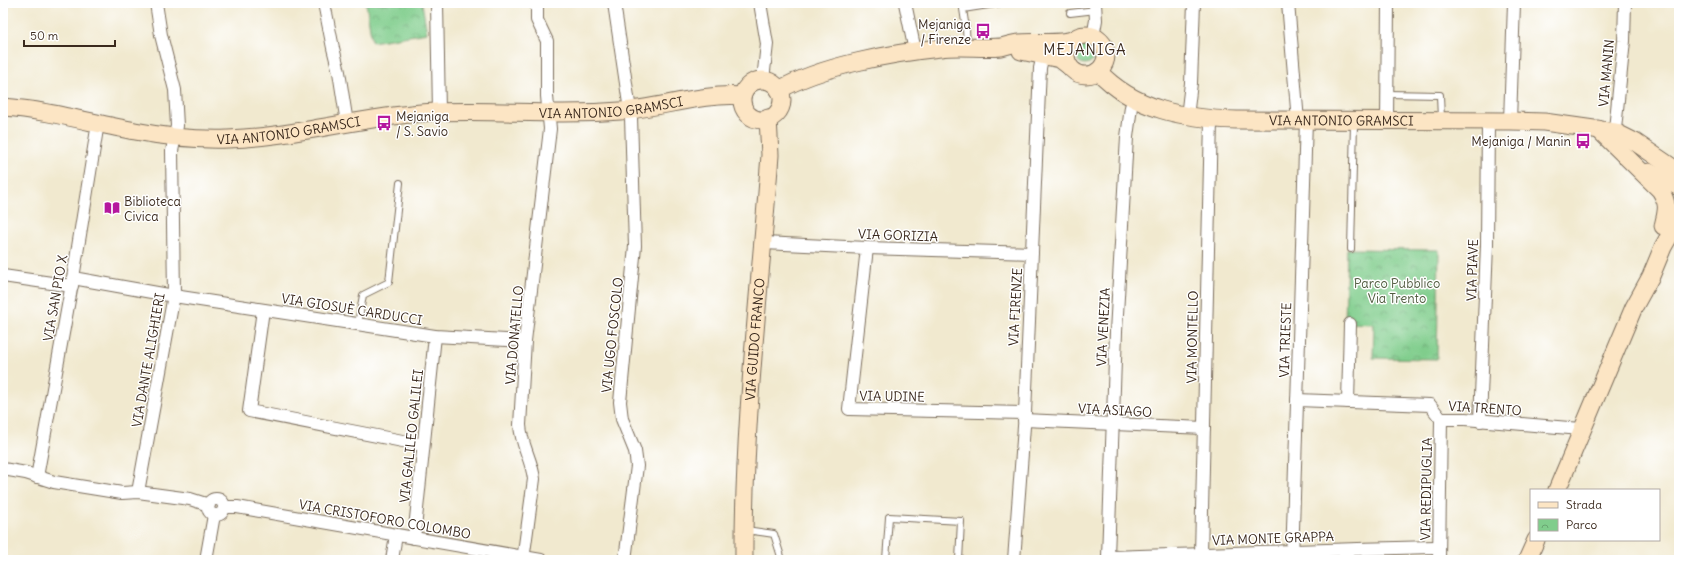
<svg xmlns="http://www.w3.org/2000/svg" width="1682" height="563" font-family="Delius,sans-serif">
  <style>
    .green { fill: #80cd8c; stroke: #5e7c55 }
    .park { fill: url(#park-crowns); stroke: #5e7c55 }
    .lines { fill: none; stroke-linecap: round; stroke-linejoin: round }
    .lane-casing { stroke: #7b6d5c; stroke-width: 8 }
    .street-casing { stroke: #7b6d5c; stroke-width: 14 }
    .secondary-casing { stroke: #7b6d5c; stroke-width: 19 }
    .lane { stroke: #fff; stroke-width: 6 }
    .street { stroke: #fff; stroke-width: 12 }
    .secondary { stroke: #fce5c4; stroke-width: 17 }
    .labels { text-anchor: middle; stroke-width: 3; stroke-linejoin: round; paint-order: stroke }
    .poi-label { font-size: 13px; fill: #3b2a1e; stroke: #fff; text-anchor: end }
    .street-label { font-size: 13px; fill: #3b2a1e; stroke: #fff }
    .park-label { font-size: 13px; fill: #505b3f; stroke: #fff }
    .quarter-label { font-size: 15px; letter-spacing: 1px; fill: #3b2a1e; stroke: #fff }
  </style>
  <defs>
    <pattern id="park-crowns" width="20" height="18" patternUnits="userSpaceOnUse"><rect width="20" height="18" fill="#80cd8c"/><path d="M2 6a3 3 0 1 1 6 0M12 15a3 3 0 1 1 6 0" fill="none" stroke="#6aa772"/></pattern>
  </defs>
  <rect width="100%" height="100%" fill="#fff"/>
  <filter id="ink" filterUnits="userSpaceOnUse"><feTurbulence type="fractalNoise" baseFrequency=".025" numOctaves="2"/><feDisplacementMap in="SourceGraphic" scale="8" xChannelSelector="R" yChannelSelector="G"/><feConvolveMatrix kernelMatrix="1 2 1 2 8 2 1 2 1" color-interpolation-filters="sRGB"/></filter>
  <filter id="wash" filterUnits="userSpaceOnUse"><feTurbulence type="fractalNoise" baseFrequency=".012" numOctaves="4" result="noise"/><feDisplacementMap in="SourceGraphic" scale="16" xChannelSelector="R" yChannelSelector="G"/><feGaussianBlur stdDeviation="0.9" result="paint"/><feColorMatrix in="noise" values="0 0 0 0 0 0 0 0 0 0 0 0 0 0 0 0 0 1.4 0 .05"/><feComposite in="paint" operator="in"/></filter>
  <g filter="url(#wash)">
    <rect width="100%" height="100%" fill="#f1e9cf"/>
    <circle class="green" cx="1085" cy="55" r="9"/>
    <g class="park">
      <polygon points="366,3 422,3 427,33 372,42"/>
      <polygon points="1347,249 1439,250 1437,359 1373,358 1374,324 1345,323"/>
    </g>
  </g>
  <g filter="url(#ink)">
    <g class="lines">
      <defs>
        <g id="lane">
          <polyline points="1070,13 1096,10"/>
          <polyline points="967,46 966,29 963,9 1001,3"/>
          <polyline points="1387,94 1440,95 1441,119"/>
          <polyline points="1351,249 1354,123"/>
          <polyline points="358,324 363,295 389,282 400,183"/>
          <polyline points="746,530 774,534 782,560"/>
          <polyline points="886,560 889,517 961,521 959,560"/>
        </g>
        <g id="street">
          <polyline points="324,3 333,48 339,72 347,123"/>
          <polyline points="437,3 439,112"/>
          <polyline points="614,3 631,117 635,246 620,402 622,419 635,451 637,466 625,560"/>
          <polyline points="760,3 767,44 763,80"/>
          <polyline points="905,3 915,51"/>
          <polyline points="1288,3 1298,121"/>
          <polyline points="1093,37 1096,20 1095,3"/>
          <path d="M1134 99 1131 107 1127 137 1116 332 1108 557C1218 554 1329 549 1439 547"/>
          <polyline points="1187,117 1191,83 1194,3"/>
          <polyline points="1387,121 1388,3"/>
          <polyline points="1510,121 1514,3"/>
          <polyline points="1614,139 1624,41 1625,3"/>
          <polyline points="764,243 867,248 1032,253"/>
          <polyline points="867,248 849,409 1025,413"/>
          <polyline points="3,276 72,286"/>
          <polyline points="73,278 174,296 435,336 525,341"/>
          <polyline points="263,310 249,411 423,445"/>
          <polyline points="1297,400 1430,405 1441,419 1465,419 1581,429"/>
          <polyline points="1348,402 1350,324"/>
          <polyline points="1024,420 1204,428"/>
          <polyline points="1480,421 1487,245 1488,121"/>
          <polyline points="3,469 26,473 54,482 122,493 138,492 190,499 209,505"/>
          <polyline points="37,477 73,278 98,123"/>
          <polyline points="138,492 174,295 172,151 177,126 175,90 161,35 156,3"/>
          <circle cx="216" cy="507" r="8"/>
          <polyline points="224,507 237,507 541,560"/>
          <polyline points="414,538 435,336"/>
          <polyline points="1201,554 1211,120"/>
          <polyline points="206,560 214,515"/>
          <polyline points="392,560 396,535"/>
          <path d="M523 560 534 479C532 460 521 445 520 425L525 341 550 129 547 96V41L537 20V3"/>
          <polyline points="1014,560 1025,413 1040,68 1043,55"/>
          <polyline points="1292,560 1306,120"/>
          <polyline points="1439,560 1441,419"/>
        </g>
        <g id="secondary">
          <circle cx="1086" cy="55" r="20"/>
          <polyline points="1021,51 1060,59 1069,66"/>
          <path id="s1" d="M1098 71C1134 110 1186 119 1237 120L1510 121 1544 122 1615 132 1635 142 1679 172"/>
          <circle cx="762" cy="100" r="20"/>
          <path d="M779 90C821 66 892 53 940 48 960 45 982 49 1001 47 1007 46 1013 43 1019 43 1037 41 1055 45 1073 40"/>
          <path id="s2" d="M3 107C48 110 91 123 135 131 166 137 197 140 228 139 293 137 357 118 421 113 487 108 554 117 620 111 661 108 701 93 742 96"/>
          <path d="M1598 129 1660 190C1669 204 1667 210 1663 226"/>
          <polyline points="1649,172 1679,187"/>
          <polyline points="1557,490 1634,307 1651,276 1663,247 1679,219"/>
          <path id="s3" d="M744 560C743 426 760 289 770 155L768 118"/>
          <polyline points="1527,560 1536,540"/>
        </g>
      </defs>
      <use href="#lane" class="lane-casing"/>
      <use href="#street" class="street-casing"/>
      <use href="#secondary" class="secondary-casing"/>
      <use href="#lane" class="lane"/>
      <use href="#street" class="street"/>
      <use href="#secondary" class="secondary"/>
    </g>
  </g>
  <defs>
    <symbol id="bus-bare" viewBox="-9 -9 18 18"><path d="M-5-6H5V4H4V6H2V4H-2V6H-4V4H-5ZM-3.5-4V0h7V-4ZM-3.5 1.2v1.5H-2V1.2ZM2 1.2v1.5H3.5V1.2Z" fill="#b5179e" stroke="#fff" stroke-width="2.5" paint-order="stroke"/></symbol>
    <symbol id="library-bare" viewBox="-9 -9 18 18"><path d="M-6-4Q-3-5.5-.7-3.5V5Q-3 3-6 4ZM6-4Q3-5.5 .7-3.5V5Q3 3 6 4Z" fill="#b5179e" stroke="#fff" stroke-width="2.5" paint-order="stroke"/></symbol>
  </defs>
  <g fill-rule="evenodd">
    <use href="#bus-bare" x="972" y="20" width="22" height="22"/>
    <use href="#bus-bare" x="373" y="112" width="22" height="22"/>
    <use href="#bus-bare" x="1572" y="130" width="22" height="22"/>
    <use href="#library-bare" x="101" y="197" width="22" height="22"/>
  </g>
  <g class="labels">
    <g class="poi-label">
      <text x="971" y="29">Mejaniga<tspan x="971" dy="15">/ Firenze</tspan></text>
      <text x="396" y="121" text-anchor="start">Mejaniga<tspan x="396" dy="15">/ S. Savio</tspan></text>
      <text x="1571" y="146">Mejaniga / Manin</text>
      <text x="124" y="206" text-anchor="start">Biblioteca<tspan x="124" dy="15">Civica</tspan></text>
    </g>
    <g class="street-label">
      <text transform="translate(1606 73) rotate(-85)" y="5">VIA MANIN</text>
      <text dy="5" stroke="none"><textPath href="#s2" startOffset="613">VIA ANTONIO GRAMSCI</textPath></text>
      <text dy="5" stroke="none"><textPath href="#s1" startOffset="256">VIA ANTONIO GRAMSCI</textPath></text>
      <text dy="5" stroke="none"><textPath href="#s2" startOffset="289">VIA ANTONIO GRAMSCI</textPath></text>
      <text transform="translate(898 235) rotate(2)" y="5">VIA GORIZIA</text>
      <text transform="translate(1472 270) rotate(-88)" y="5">VIA PIAVE</text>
      <text transform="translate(55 298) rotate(-80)" y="5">VIA SAN PIO X</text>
      <text transform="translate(1015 307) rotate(-87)" y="5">VIA FIRENZE</text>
      <text transform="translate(352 309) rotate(9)" y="5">VIA GIOSUÈ CARDUCCI</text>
      <text transform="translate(1103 327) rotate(-87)" y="5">VIA VENEZIA</text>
      <text transform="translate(514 335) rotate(-85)" y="5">VIA DONATELLO</text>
      <text transform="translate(612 335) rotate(-84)" y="5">VIA UGO FOSCOLO</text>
      <text transform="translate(1192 337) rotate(-89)" y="5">VIA MONTELLO</text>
      <text dy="5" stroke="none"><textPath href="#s3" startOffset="221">VIA GUIDO FRANCO</textPath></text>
      <text transform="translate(1285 340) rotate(-88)" y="5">VIA TRIESTE</text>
      <text transform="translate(148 360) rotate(-80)" y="5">VIA DANTE ALIGHIERI</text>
      <text transform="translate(892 396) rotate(1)" y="5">VIA UDINE</text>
      <text transform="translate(1485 408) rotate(4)" y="5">VIA TRENTO</text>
      <text transform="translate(1115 410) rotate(3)" y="5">VIA ASIAGO</text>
      <text transform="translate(411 436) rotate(-84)" y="5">VIA GALILEO GALILEI</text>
      <text transform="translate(1426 489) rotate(-89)" y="5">VIA REDIPUGLIA</text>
      <text transform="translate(385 519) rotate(10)" y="5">VIA CRISTOFORO COLOMBO</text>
      <text transform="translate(1273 538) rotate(-2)" y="5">VIA MONTE GRAPPA</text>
    </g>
    <g class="park-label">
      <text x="1397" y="288">Parco Pubblico<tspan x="1397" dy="15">Via Trento</tspan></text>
    </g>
    <g class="quarter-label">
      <text x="1085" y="55">MEJANIGA</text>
    </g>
  </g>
  <rect width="1682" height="563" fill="none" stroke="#fff" stroke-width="16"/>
  <rect x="1530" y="489" width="130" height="52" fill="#ffffff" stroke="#b1aaa5"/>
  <rect x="1538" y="502" width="20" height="6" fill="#fce5c4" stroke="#b1aaa5"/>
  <text x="1566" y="509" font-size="12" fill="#3b2a1e">Strada</text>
  <rect x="1538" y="519" width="20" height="12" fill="url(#park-crowns)" stroke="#b1aaa5"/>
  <text x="1566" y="529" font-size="12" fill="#3b2a1e">Parco</text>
  <path d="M24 40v6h91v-6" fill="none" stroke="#3b2a1e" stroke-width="2"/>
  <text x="30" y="40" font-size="12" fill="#3b2a1e" stroke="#ffffff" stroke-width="3" paint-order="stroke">50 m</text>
</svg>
